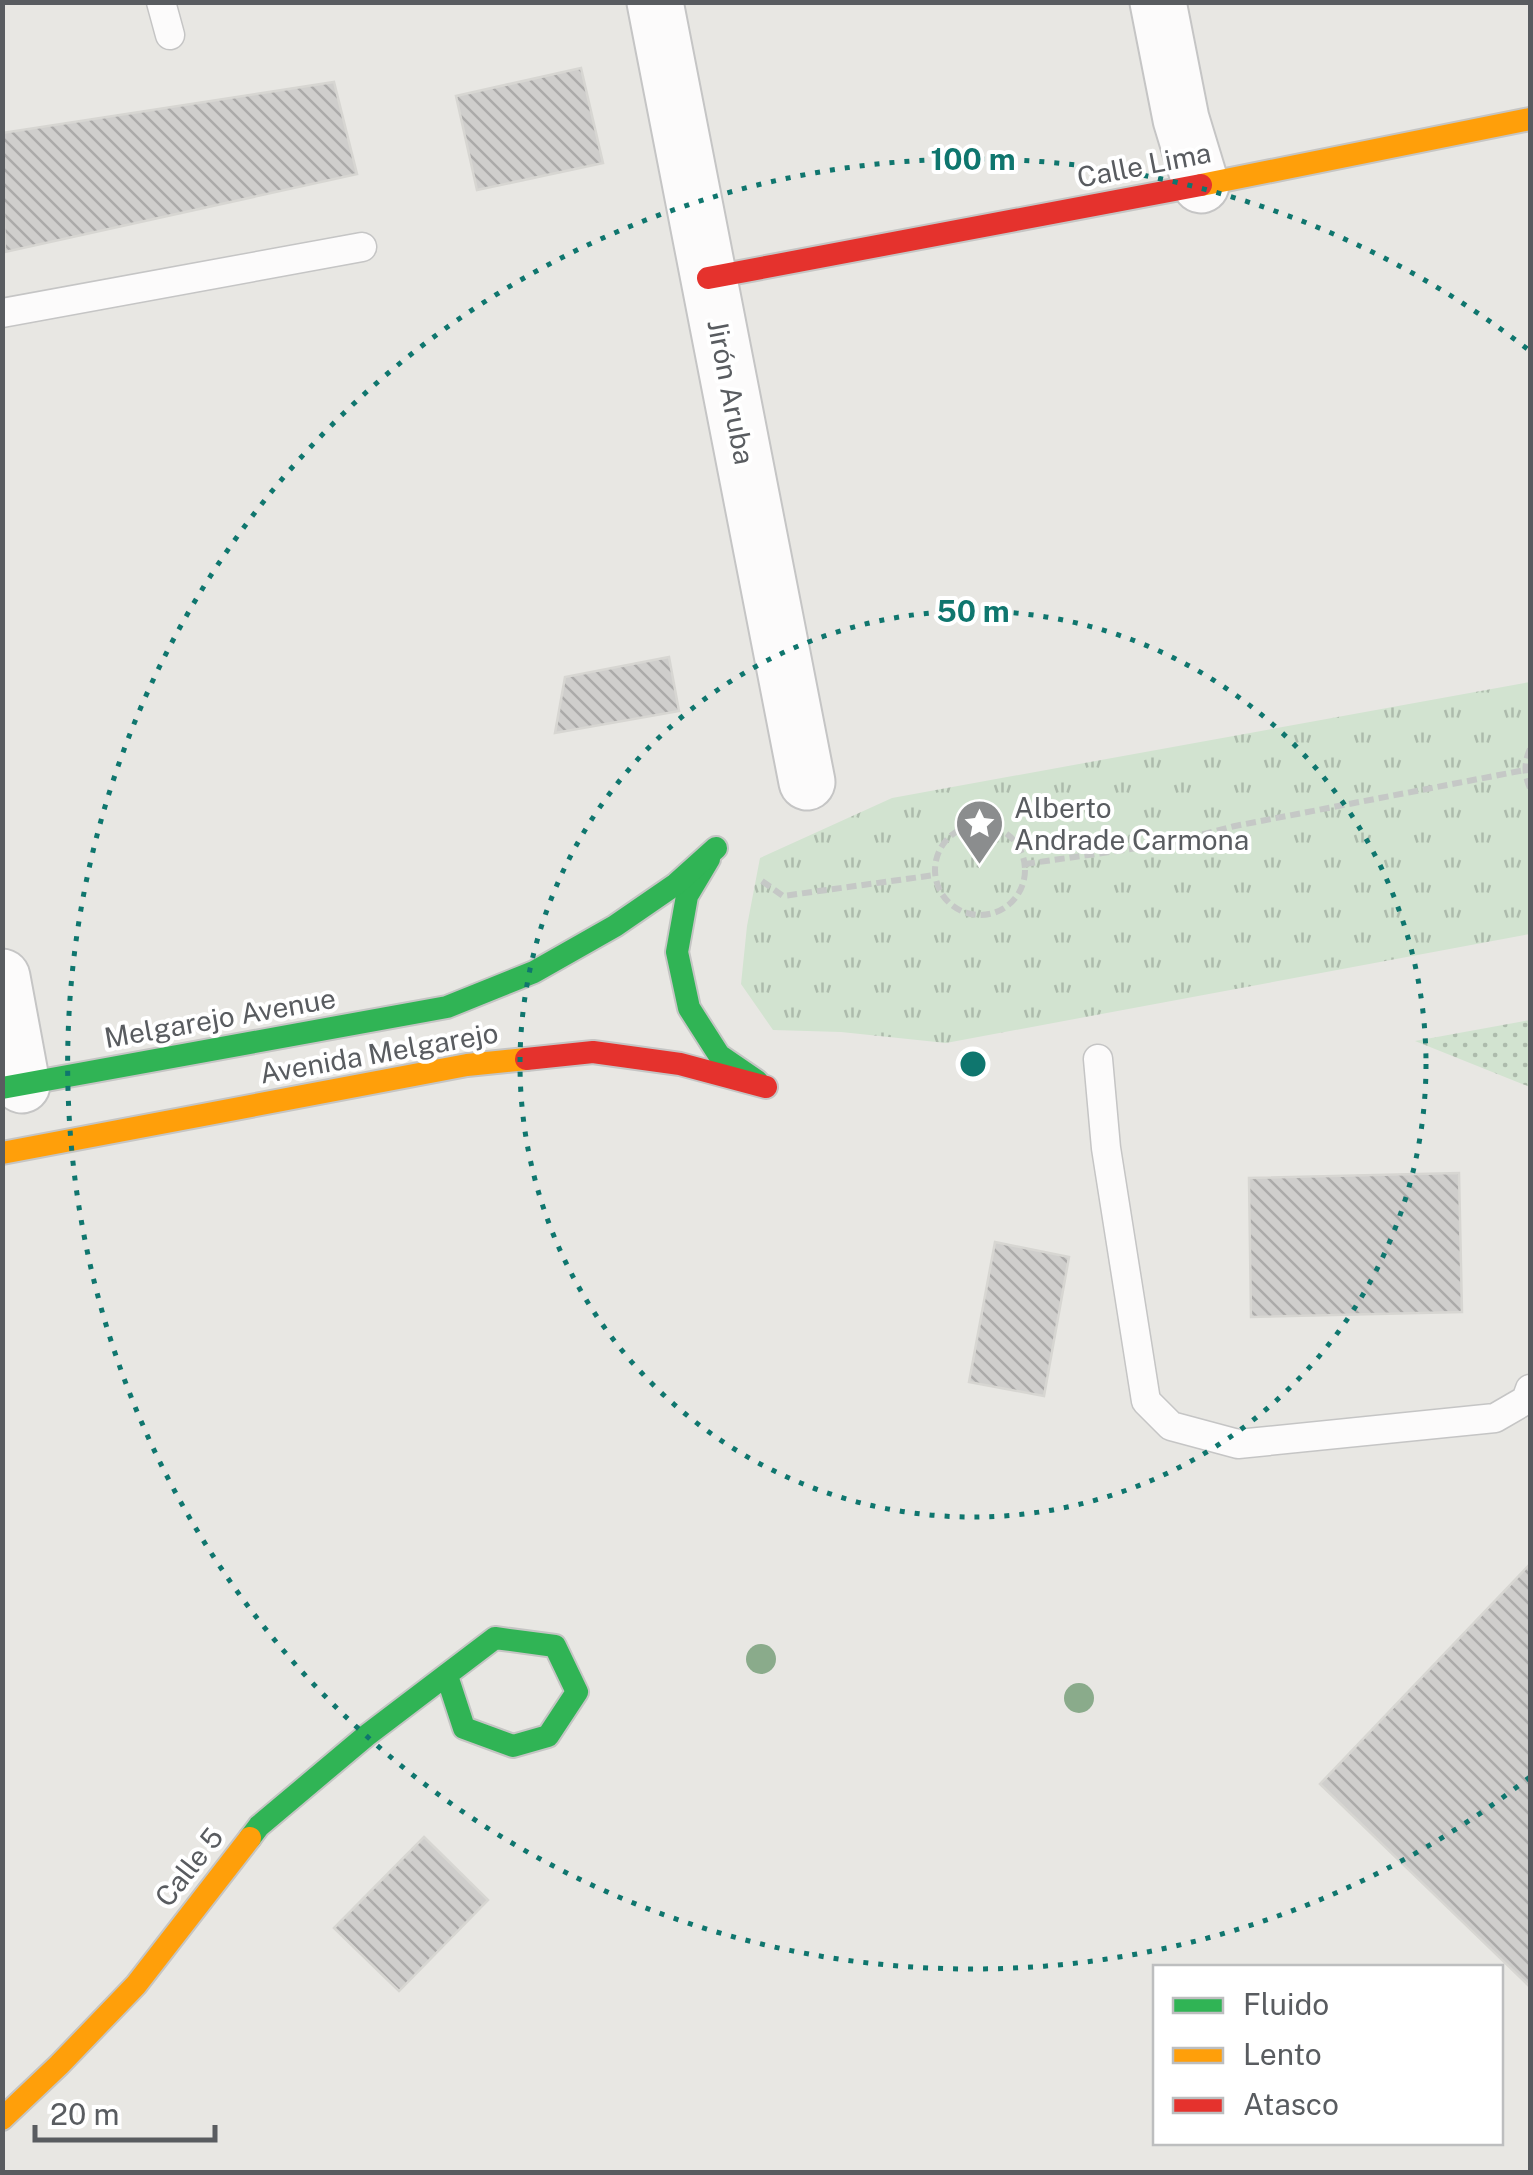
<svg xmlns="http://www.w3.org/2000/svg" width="1533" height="2175" font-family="'Public Sans',sans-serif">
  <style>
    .grass { fill: url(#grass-tufts) }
    .garden { fill: url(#garden-dots) }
    .building { fill: url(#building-back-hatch); stroke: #d7d6d2; stroke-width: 2.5 }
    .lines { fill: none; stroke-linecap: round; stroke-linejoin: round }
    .lane-casing { stroke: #c5c5c5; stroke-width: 31 }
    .street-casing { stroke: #c5c5c5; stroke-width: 59 }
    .fast-casing { stroke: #c5c5c4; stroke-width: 26 }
    .slow-casing { stroke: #c5c5c4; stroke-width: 26 }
    .jam-casing { stroke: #c5c5c4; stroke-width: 26 }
    .path { stroke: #c5c8c6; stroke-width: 6; stroke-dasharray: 10 5; stroke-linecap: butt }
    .lane { stroke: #fcfbfb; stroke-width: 28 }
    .street { stroke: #fcfbfb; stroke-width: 55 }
    .fast { stroke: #30b455; stroke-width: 22 }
    .slow { stroke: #ff9f0a; stroke-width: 22 }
    .jam { stroke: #e5322d; stroke-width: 22 }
    .tree { fill: #8aab8b }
    .ring { fill: none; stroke: #0f766e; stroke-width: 5; stroke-dasharray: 5 10 }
    .labels { text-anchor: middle; stroke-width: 8; stroke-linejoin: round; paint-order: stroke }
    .street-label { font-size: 28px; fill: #595c60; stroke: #fff }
    .poi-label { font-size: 28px; fill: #595c60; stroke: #fff; text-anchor: start }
    .centre { fill: #0f766e; stroke: #fff; stroke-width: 5 }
    .ring-label { font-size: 30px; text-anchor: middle; font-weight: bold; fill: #0f766e; stroke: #fff; stroke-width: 8; stroke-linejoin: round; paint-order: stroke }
  </style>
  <defs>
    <pattern id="grass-tufts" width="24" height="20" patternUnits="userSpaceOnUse" patternTransform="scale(2.5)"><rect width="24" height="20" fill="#d2e3d0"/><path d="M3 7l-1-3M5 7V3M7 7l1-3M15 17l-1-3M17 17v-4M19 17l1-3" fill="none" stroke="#adbbac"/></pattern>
    <pattern id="garden-dots" width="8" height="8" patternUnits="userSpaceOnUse" patternTransform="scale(2.5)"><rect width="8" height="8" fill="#d2e3d0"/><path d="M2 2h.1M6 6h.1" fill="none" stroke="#adbbac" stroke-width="1.8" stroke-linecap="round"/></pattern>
    <pattern id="building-back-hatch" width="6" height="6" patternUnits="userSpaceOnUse" patternTransform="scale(2.5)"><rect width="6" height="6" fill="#cfcecc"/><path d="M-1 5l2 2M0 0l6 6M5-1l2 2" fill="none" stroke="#abaaa9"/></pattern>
  </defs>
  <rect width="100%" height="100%" fill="#e8e7e3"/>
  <polygon class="grass" points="1530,682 1530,934 946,1043 841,1032 773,1030 741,984 747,926 760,858 892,798"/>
  <polygon class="garden" points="1530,1020 1530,1087 1415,1041"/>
  <g class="building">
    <polygon points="581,68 603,163 477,190 456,96"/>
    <polygon points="334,82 357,174 5,252 2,133"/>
    <polygon points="669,657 679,711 555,733 565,677"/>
    <polygon points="1459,1173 1462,1312 1251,1317 1249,1178"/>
    <polygon points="995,1242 1069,1257 1044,1396 969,1382"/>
    <polygon points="1530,1564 1530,1987 1320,1784"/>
    <polygon points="424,1837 488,1900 399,1991 334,1928"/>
  </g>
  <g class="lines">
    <defs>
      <g id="lane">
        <polyline points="161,2 170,35"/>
        <polyline points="2,313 362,247"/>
        <polyline points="1098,1059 1106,1148 1146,1401 1171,1426 1238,1444 1495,1418 1526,1400 1530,1389"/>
      </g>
      <g id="street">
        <polyline points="655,2 807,782"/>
        <polyline points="1158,2 1181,119 1201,185"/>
        <polyline points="2,977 22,1085"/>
      </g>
      <g id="fast">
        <polyline points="709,859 687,896 677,952 689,1008 719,1055 757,1081"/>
        <polyline points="2,1088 447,1007 534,972 615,926 676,884 716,848"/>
        <polyline points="250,1838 259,1826 366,1736 495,1638 555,1646 577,1692 548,1736 513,1746 464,1728 447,1676"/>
      </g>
      <g id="slow">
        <polyline points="1201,185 1530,119"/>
        <polyline points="2,1153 467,1065 526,1059"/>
        <polyline points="2,2119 59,2065 136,1985 250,1838"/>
      </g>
      <g id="jam">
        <polyline points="708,278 1201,185"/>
        <polyline points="526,1059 593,1052 680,1064 766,1087"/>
      </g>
    </defs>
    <use href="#lane" class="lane-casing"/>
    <use href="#street" class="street-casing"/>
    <use href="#fast" class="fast-casing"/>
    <use href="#slow" class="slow-casing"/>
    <use href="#jam" class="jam-casing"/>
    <g class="path">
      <path d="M1530 749C1524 762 1524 775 1530 788"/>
      <circle cx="980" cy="870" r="45"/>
      <polyline points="1025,864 1166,844 1235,826 1525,770"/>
      <polyline points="762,881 783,896 935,875"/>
    </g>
    <use href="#lane" class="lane"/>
    <use href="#street" class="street"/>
    <use href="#fast" class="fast"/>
    <use href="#slow" class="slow"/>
    <use href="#jam" class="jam"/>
  </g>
  <g class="tree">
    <circle cx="761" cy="1659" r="15"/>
    <circle cx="1079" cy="1698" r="15"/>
  </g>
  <g class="ring">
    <circle cx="973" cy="1064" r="453"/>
    <path d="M1530 1777A905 905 0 1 1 1530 351"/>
  </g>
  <defs>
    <symbol id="sight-pin" viewBox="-11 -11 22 30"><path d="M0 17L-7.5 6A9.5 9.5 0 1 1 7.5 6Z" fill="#8b8d8e" stroke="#fff"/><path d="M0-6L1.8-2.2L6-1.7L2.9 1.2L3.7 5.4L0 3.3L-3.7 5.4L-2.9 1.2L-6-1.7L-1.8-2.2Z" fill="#fff"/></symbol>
  </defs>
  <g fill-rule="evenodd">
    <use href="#sight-pin" x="952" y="796" width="55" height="75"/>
  </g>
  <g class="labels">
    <g class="street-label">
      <text transform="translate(1144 165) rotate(-11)" y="10">Calle Lima</text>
      <text transform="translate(731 392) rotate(79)" y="10">Jirón Aruba</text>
      <text transform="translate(220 1018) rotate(-10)" y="10">Melgarejo Avenue</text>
      <text transform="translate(379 1053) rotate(-10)" y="10">Avenida Melgarejo</text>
      <text transform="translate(189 1867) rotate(-52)" y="10">Calle 5</text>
    </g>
    <g class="poi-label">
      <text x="1014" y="818">Alberto<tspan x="1014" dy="32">Andrade Carmona</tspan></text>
    </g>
  </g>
  <circle cx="973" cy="1064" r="15" class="centre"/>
  <g class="ring-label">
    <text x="973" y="170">100 m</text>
    <text x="973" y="622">50 m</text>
  </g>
  <rect width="1533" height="2175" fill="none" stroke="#595c60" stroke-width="10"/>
  <rect x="1153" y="1965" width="350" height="180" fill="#ffffff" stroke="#bdbebf" stroke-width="2.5"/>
  <rect x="1173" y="1998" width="50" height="15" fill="#30b455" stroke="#bdbebf" stroke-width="2.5"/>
  <text x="1243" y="2015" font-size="30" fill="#595c60">Fluido</text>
  <rect x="1173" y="2048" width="50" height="15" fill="#ff9f0a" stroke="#bdbebf" stroke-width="2.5"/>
  <text x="1243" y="2065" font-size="30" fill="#595c60">Lento</text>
  <rect x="1173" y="2098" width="50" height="15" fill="#e5322d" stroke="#bdbebf" stroke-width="2.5"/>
  <text x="1243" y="2115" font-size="30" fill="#595c60">Atasco</text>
  <path d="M35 2125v15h180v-15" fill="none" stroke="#595c60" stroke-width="5"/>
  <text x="50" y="2125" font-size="30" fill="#595c60" stroke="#ffffff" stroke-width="8" paint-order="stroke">20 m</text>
</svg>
